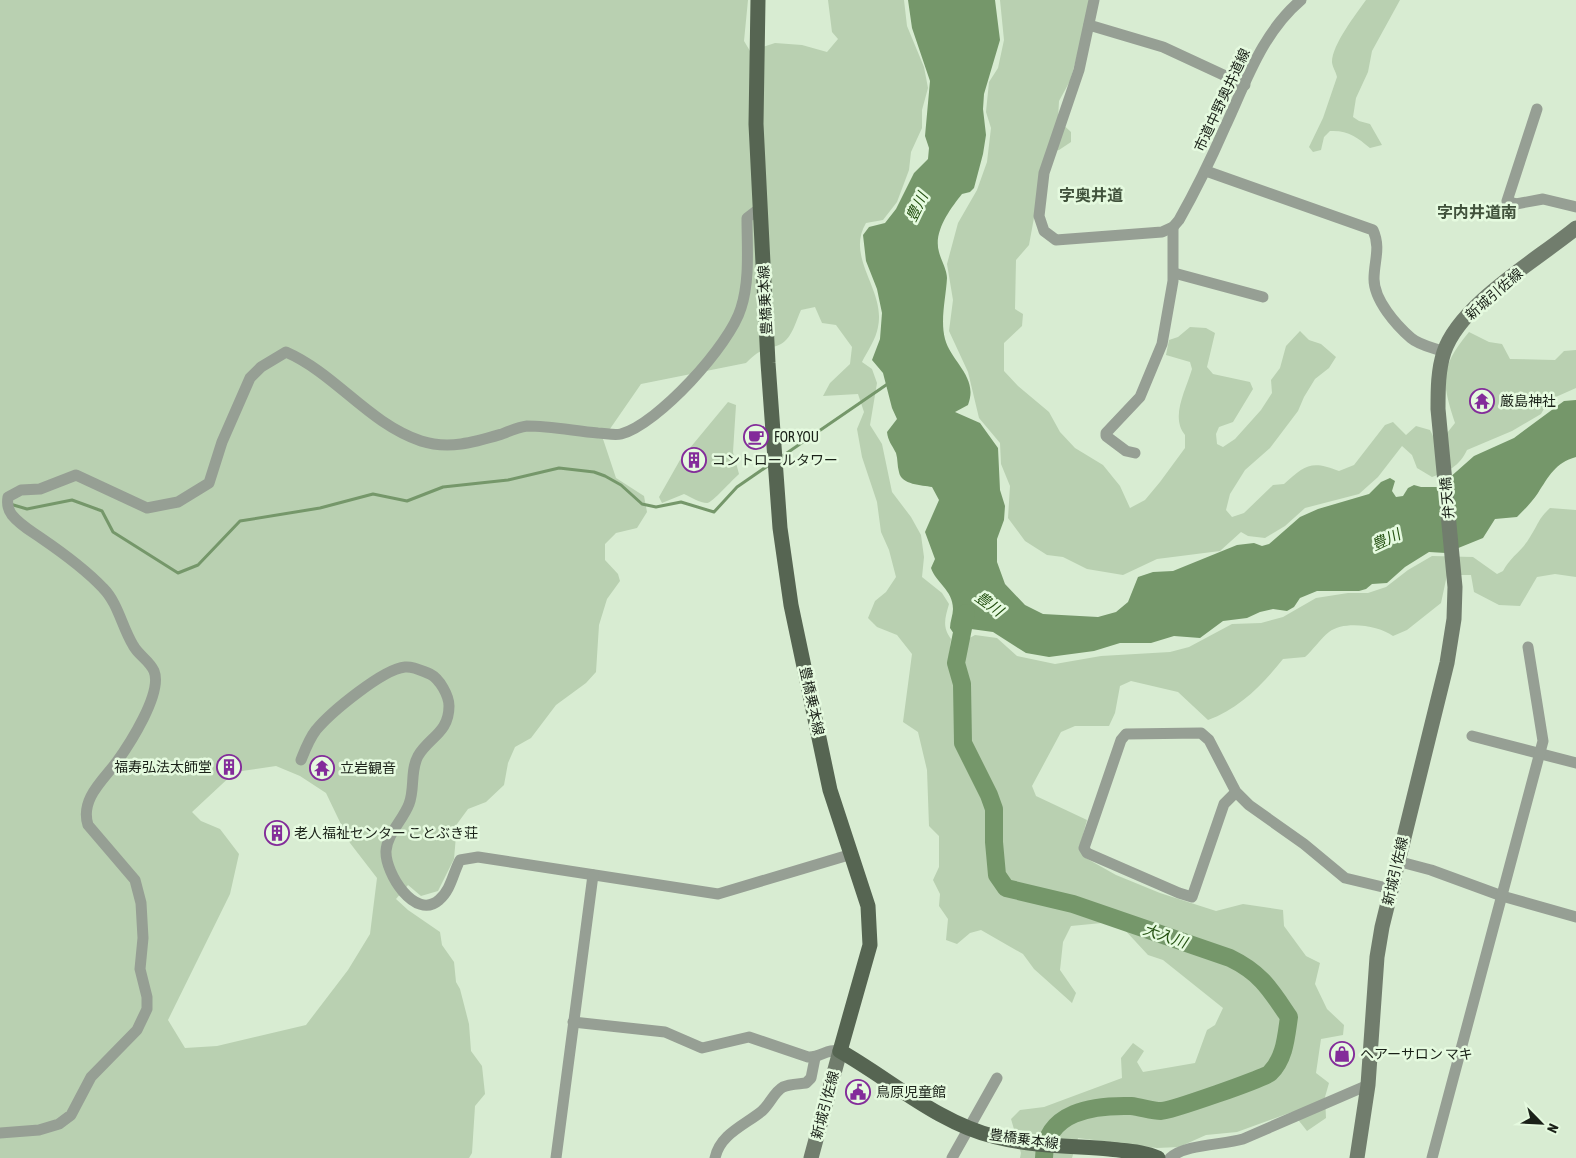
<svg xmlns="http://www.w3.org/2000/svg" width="1576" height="1158" font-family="'Asap Condensed','Noto Sans JP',sans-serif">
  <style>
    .green { fill: #b9d0b1; fill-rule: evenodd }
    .water { fill: #75976a }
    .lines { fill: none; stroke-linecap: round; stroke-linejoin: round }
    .stream { stroke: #75976a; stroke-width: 3 }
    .river { stroke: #75976a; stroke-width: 18 }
    .street { stroke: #969f94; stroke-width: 11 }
    .secondary { stroke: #717d6d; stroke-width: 15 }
    .primary { stroke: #566552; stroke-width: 15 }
    .labels { text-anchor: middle; stroke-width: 5; stroke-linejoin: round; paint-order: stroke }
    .street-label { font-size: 14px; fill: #1a2118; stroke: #e5fadf }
    .poi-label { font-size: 14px; fill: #1a2118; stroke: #e5fadf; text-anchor: start }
    .water-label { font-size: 15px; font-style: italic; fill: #245111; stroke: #e5fadf }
    .quarter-label { font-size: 16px; font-weight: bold; fill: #41523c; stroke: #e5fadf }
  </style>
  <rect width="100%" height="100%" fill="#d8ecd2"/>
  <g class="green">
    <path d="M0 0H748L744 41 750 51 775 43 802 45 827 52 838 39 832 32 828 0H904L907 26 924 67 928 88 922 110V128L911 152 909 170 897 202 883 220 866 223C845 258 886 290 878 327 876 339 867 352 862 362L872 369 877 383 870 425 882 444 892 492 911 517 921 535 924 557 922 577 942 593 949 604C945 618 942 627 951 639L949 656 962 655 966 640 975 635 997 638 1017 656 1055 664 1101 656 1170 652 1189 647 1232 624 1261 623 1283 617 1316 598 1348 593H1368L1386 587 1408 570 1432 556 1473 557 1497 574 1503 571C1510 557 1523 550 1530 537 1538 525 1538 519 1550 508L1576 510V577L1555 574 1537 577 1520 606 1499 605 1474 592 1471 575H1447L1441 603 1407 630 1393 636C1379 626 1345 620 1329 632 1321 638 1313 650 1305 657L1283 659C1263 684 1239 709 1208 720L1178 692 1131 681 1120 686 1115 713 1109 726H1075L1061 732 1032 786 1036 796 1087 820 1081 842 1084 857 1116 875 1160 893 1216 911 1243 904 1283 910 1284 926 1306 956 1320 963 1315 984 1327 1009 1344 1025 1343 1035 1321 1039 1316 1073 1329 1083 1325 1097 1326 1118 1307 1131 1292 1112 1237 1132 1206 1135 1179 1147 1157 1148 1078 1138 1072 1158H1020L1021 1153 1011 1119 1020 1110 1044 1107 1122 1078 1121 1058 1133 1043 1144 1051 1137 1062 1143 1072 1195 1063 1207 1030 1215 1025 1223 1008 1163 960 1148 955 1123 928 1112 922 1071 926 1063 942 1060 970 1076 993 1072 1003 1034 969 1023 954 981 930 970 933 957 944 946 940 948 919 939 906 940 894 933 880 939 867V836L929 826 927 770 918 732 903 722 912 654 897 635 877 627 868 618 875 601 886 592 896 577 889 550 881 532 877 502 862 457 857 429 864 412 858 394 823 396 830 383 850 364 852 347 836 325 822 323 815 307 801 310C796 321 792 338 781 344 763 352 762 347 746 363L641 384 603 439 616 478 644 496 647 512 637 528 616 533 605 544V560L618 574 620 581 607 599 599 625 596 672 586 683 556 705 531 738 515 747 508 763 504 785 486 802 468 809 457 824 454 859 438 891 421 896 408 885 396 899 408 910 440 932 442 945 454 962 456 982 460 989 469 1024 471 1051 482 1066 485 1094 475 1106 472 1153 469 1158H0ZM276 766 300 776 326 793 350 843 377 878 370 934 348 970 306 1025 217 1046 185 1048 168 1020 230 894 239 854 220 829 201 821 192 812 235 772Z"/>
    <path d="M1000 0H1089L1087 20 1070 81 1059 101 1058 120 1071 132V142L1059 150 1046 152 1029 245 1016 260 1015 309 1023 314 1022 326 1004 343V371L1018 386 1049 412 1060 432 1075 448 1103 465 1120 486 1130 508 1145 500 1160 482 1185 448V435C1170 417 1186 390 1192 369L1190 362 1166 355 1169 340 1178 337 1190 327 1206 328 1215 333 1207 367 1213 374 1250 382 1253 389 1233 422 1219 427 1216 434 1217 444 1223 447 1235 439 1261 410 1272 393 1271 380 1280 368 1286 346 1300 331 1309 340 1321 344 1336 357 1329 368 1315 379 1304 397 1298 411 1270 448 1245 470 1230 494 1226 510 1232 517 1244 513 1273 485 1284 484C1305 465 1311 460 1339 471L1354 465 1385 425 1393 422 1406 435 1416 426 1430 430 1434 438 1447 433 1455 423C1441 381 1440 367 1469 332L1489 342 1502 344 1510 359 1555 360 1564 351 1576 350V388L1549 400 1541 414 1512 431 1467 450C1459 467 1448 471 1432 477L1417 468 1412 455 1402 446 1378 477 1359 494 1305 508 1285 526 1265 538 1248 536 1241 532 1220 551 1157 559 1123 575 1087 569 1063 557 1047 555 1025 541 1008 518 1010 486 1001 464 1000 443 979 418 968 372 949 331 953 300 947 264 958 223 977 190 987 162 991 128 986 112 989 82 998 68 1004 40Z"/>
    <path d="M1366 0H1400L1372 51 1368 72 1356 98 1353 117 1359 121 1370 124 1382 145 1370 148C1357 137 1348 130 1330 131L1324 137 1321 150 1313 152 1309 147 1323 118 1337 77C1336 72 1332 66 1332 62 1332 45 1356 14 1366 0Z"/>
    <path d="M728 402 736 405 733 452 739 474C733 479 711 504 707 503 700 503 691 497 684 494L662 503 659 497 680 460Z"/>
  </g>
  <path class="water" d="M908 0H995L1000 40 984 94 983 109 986 135 983 154 974 188 970 192 962 194C950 209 933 232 939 252 941 260 947 270 947 278 946 297 940 320 945 339 951 362 979 377 968 405L955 412 980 423 998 448 1000 490 1005 506 1004 520 997 539V562L1005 584 1025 605 1043 614 1098 617 1116 612 1128 602 1138 577 1153 572 1173 571 1237 545 1254 543 1262 546 1269 544 1300 517 1318 509 1369 494 1381 482 1390 478 1395 481 1392 491 1396 497 1403 496 1408 488 1414 485 1421 487H1439L1474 456 1514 438 1564 401 1576 400V457C1555 463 1549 476 1538 493 1532 502 1524 510 1517 517L1495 519 1483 538 1446 553 1429 552 1405 567 1387 583 1372 584 1366 589 1359 591H1317L1300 598 1294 607 1287 611 1273 609 1260 612 1247 618 1223 621 1200 638 1174 636 1151 643H1120L1094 651 1049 657 1026 653 993 632 971 629 964 636 956 637 950 628C950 621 953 615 953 609 953 590 936 583 931 568L935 559 925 532 939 500 932 487C922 485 901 485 899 472 897 466 898 459 896 453 892 445 888 441 887 432L897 419 892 408 883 373 872 360 880 339 882 313 877 289 866 261 863 235 869 227 885 223 896 209 914 173 928 159 929 148 925 136 930 81 912 28Z"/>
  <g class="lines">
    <g class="stream">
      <polyline points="784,455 889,383"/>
      <polyline points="10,504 27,509 72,500 102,511 113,532 178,573 198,565 240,521 320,508 373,494 407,501 443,487 508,480 559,468 594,472 605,476 621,485 642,504 656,507 681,502 714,512 737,487 769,465"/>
    </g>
    <path class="river" d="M966 613 956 663 962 684 963 743 989 795 994 809V842L997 875 1006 888 1073 904 1230 958C1261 973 1270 989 1289 1017 1286 1037 1285 1058 1270 1073 1265 1078 1170 1111 1161 1111 1152 1111 1141 1107 1131 1106 1094 1105 1045 1111 1044 1158"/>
    <g class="street">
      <path d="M1094 0 1079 70 1044 173 1039 216 1044 231 1056 240 1162 232 1173 227 1179 220C1196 190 1211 159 1225 127 1246 82 1262 33 1301 0"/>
      <polyline points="1089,25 1163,47 1245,85"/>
      <polyline points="1537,109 1507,201 1516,204 1543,199 1576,207"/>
      <path d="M1206 171 1373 230C1381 248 1374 261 1374 279 1374 300 1396 325 1411 338 1419 345 1434 348 1444 352"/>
      <polyline points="1174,273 1263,297"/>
      <polyline points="1135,453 1126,451 1106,436 1106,433 1140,397 1162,344 1173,281 1173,227"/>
      <polyline points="1472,736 1576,763"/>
      <path d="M301 760C305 750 309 739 316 730 331 712 383 669 405 667 414 666 422 671 430 674 440 679 449 696 449 706 449 733 429 737 418 756 410 771 415 789 409 804 403 820 387 834 386 851 385 873 415 921 439 900 451 890 453 873 460 860L478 857 718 894 852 854"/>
      <polyline points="1236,792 1224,804 1192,897 1179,893 1087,853 1084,848 1121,740 1126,734 1201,733 1209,740 1236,792 1249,805 1304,844 1345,878 1391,889"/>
      <polyline points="1397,861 1431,870 1502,896 1576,917"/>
      <path d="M573 1022 665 1032 702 1048 749 1037 808 1057C820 1058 828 1048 840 1051"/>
      <path d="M0 1133 39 1130 59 1124 71 1115 91 1077 137 1030 147 1009V997L140 969 143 938 141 903 135 880 88 825C80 800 102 781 116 763 129 745 163 693 154 671 149 660 138 655 133 645 122 627 118 603 103 588 85 569 63 553 41 538 31 531 20 525 12 515 8 510 7 503 8 497L21 490 40 489 76 475 147 508 178 502 209 483 222 442 250 378 261 367 286 352C336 374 368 423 421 441 449 450 475 442 502 434 509 431 519 427 527 426 550 426 575 431 598 433 605 433 614 436 621 434 658 424 730 345 741 308 750 280 747 248 747 218L760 208"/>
      <polyline points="556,1158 593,875"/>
      <path d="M715 1158C720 1134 745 1125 762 1111 770 1104 774 1092 783 1087 789 1084 799 1084 806 1083L811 1078 815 1058"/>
      <polyline points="952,1158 997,1078"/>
      <path d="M1170 1158C1185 1144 1223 1145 1243 1139L1368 1085"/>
      <polyline points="1432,1158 1543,741 1528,647"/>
    </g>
    <g class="secondary">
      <polyline points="811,1158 840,1051"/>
      <path d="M1357 1158 1368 1085 1377 957 1382 927 1447 663 1454 619 1455 587 1438 409C1438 390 1438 370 1444 352 1460 304 1537 260 1576 228"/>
    </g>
    <path class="primary" d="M758 0 756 124 768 363 780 528 791 605 830 790 868 906 870 945 840 1051C891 1080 938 1123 996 1137 1032 1146 1072 1146 1109 1149 1125 1151 1143 1151 1158 1158"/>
  </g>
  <defs>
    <symbol id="temple-ring" viewBox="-11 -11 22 22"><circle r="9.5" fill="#e5fadf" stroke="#832c9a" stroke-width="1.5"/><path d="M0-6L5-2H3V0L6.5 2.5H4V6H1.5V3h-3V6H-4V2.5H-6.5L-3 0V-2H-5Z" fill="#832c9a"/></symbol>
    <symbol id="cafe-ring" viewBox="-11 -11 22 22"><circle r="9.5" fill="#e5fadf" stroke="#832c9a" stroke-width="1.5"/><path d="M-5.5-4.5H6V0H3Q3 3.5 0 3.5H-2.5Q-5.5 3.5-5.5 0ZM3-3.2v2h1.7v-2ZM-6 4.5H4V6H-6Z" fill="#832c9a"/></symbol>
    <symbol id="building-ring" viewBox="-11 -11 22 22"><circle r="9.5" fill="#e5fadf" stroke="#832c9a" stroke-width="1.5"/><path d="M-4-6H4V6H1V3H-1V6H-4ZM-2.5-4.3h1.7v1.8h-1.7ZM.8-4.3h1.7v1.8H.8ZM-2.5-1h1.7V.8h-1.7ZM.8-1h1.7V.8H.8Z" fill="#832c9a"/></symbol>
    <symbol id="shop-ring" viewBox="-11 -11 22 22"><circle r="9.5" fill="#e5fadf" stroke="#832c9a" stroke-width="1.5"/><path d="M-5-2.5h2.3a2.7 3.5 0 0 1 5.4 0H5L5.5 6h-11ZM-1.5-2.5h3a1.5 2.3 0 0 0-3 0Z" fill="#832c9a"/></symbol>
    <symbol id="civic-ring" viewBox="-11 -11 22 22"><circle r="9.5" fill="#e5fadf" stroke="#832c9a" stroke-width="1.5"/><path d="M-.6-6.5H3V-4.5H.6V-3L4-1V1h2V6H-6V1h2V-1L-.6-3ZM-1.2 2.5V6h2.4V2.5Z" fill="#832c9a"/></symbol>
  </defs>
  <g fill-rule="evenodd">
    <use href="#temple-ring" x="1468" y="387" width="28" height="28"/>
    <use href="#cafe-ring" x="742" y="423" width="28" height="28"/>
    <use href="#building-ring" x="680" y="446" width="28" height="28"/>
    <use href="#building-ring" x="215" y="753" width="28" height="28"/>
    <use href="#temple-ring" x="308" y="754" width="28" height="28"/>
    <use href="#building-ring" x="263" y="819" width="28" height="28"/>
    <use href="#shop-ring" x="1328" y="1040" width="28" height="28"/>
    <use href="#civic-ring" x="844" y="1078" width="28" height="28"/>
  </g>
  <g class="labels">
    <g class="street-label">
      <text transform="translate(1222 100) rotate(-65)" y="5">市道中野奥井道線</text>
      <text transform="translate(1494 294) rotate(-41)" y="5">新城引佐線</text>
      <text transform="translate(765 300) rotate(-93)" y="5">豊橋乗本線</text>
      <text transform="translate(1447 498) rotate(-95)" y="5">弁天橋</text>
      <text transform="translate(812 701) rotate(78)" y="5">豊橋乗本線</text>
      <text transform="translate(1395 871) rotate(-77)" y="5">新城引佐線</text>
      <text transform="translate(825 1105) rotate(-75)" y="5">新城引佐線</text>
      <text transform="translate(1024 1139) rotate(8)" y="5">豊橋乗本線</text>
    </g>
    <g class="poi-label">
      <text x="1500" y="406">厳島神社</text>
      <text x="774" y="442">FOR YOU</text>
      <text x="712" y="465">コントロールタワー</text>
      <text x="212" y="772" text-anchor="end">福寿弘法太師堂</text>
      <text x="340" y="773">立岩観音</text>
      <text x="294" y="838">老人福祉センター ことぶき荘</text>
      <text x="1360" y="1059">ヘアーサロン マキ</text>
      <text x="876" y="1097">鳥原児童館</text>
    </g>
    <g class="water-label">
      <text transform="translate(917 207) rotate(-64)" y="5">豊川</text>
      <text transform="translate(1386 540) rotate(-25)" y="5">豊川</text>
      <text transform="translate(989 604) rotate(36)" y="5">豊川</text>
      <text transform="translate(1165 936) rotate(19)" y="5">大入川</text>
    </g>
    <g class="quarter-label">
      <text x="1091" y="201">字奥井道</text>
      <text x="1477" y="218">字内井道南</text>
    </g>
  </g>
  <g transform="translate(1541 1123) rotate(114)" stroke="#e5fadf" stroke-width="4" paint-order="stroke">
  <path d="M0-4L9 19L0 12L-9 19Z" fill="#1a2118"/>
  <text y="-8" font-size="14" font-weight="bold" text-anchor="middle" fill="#1a2118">N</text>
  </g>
</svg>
